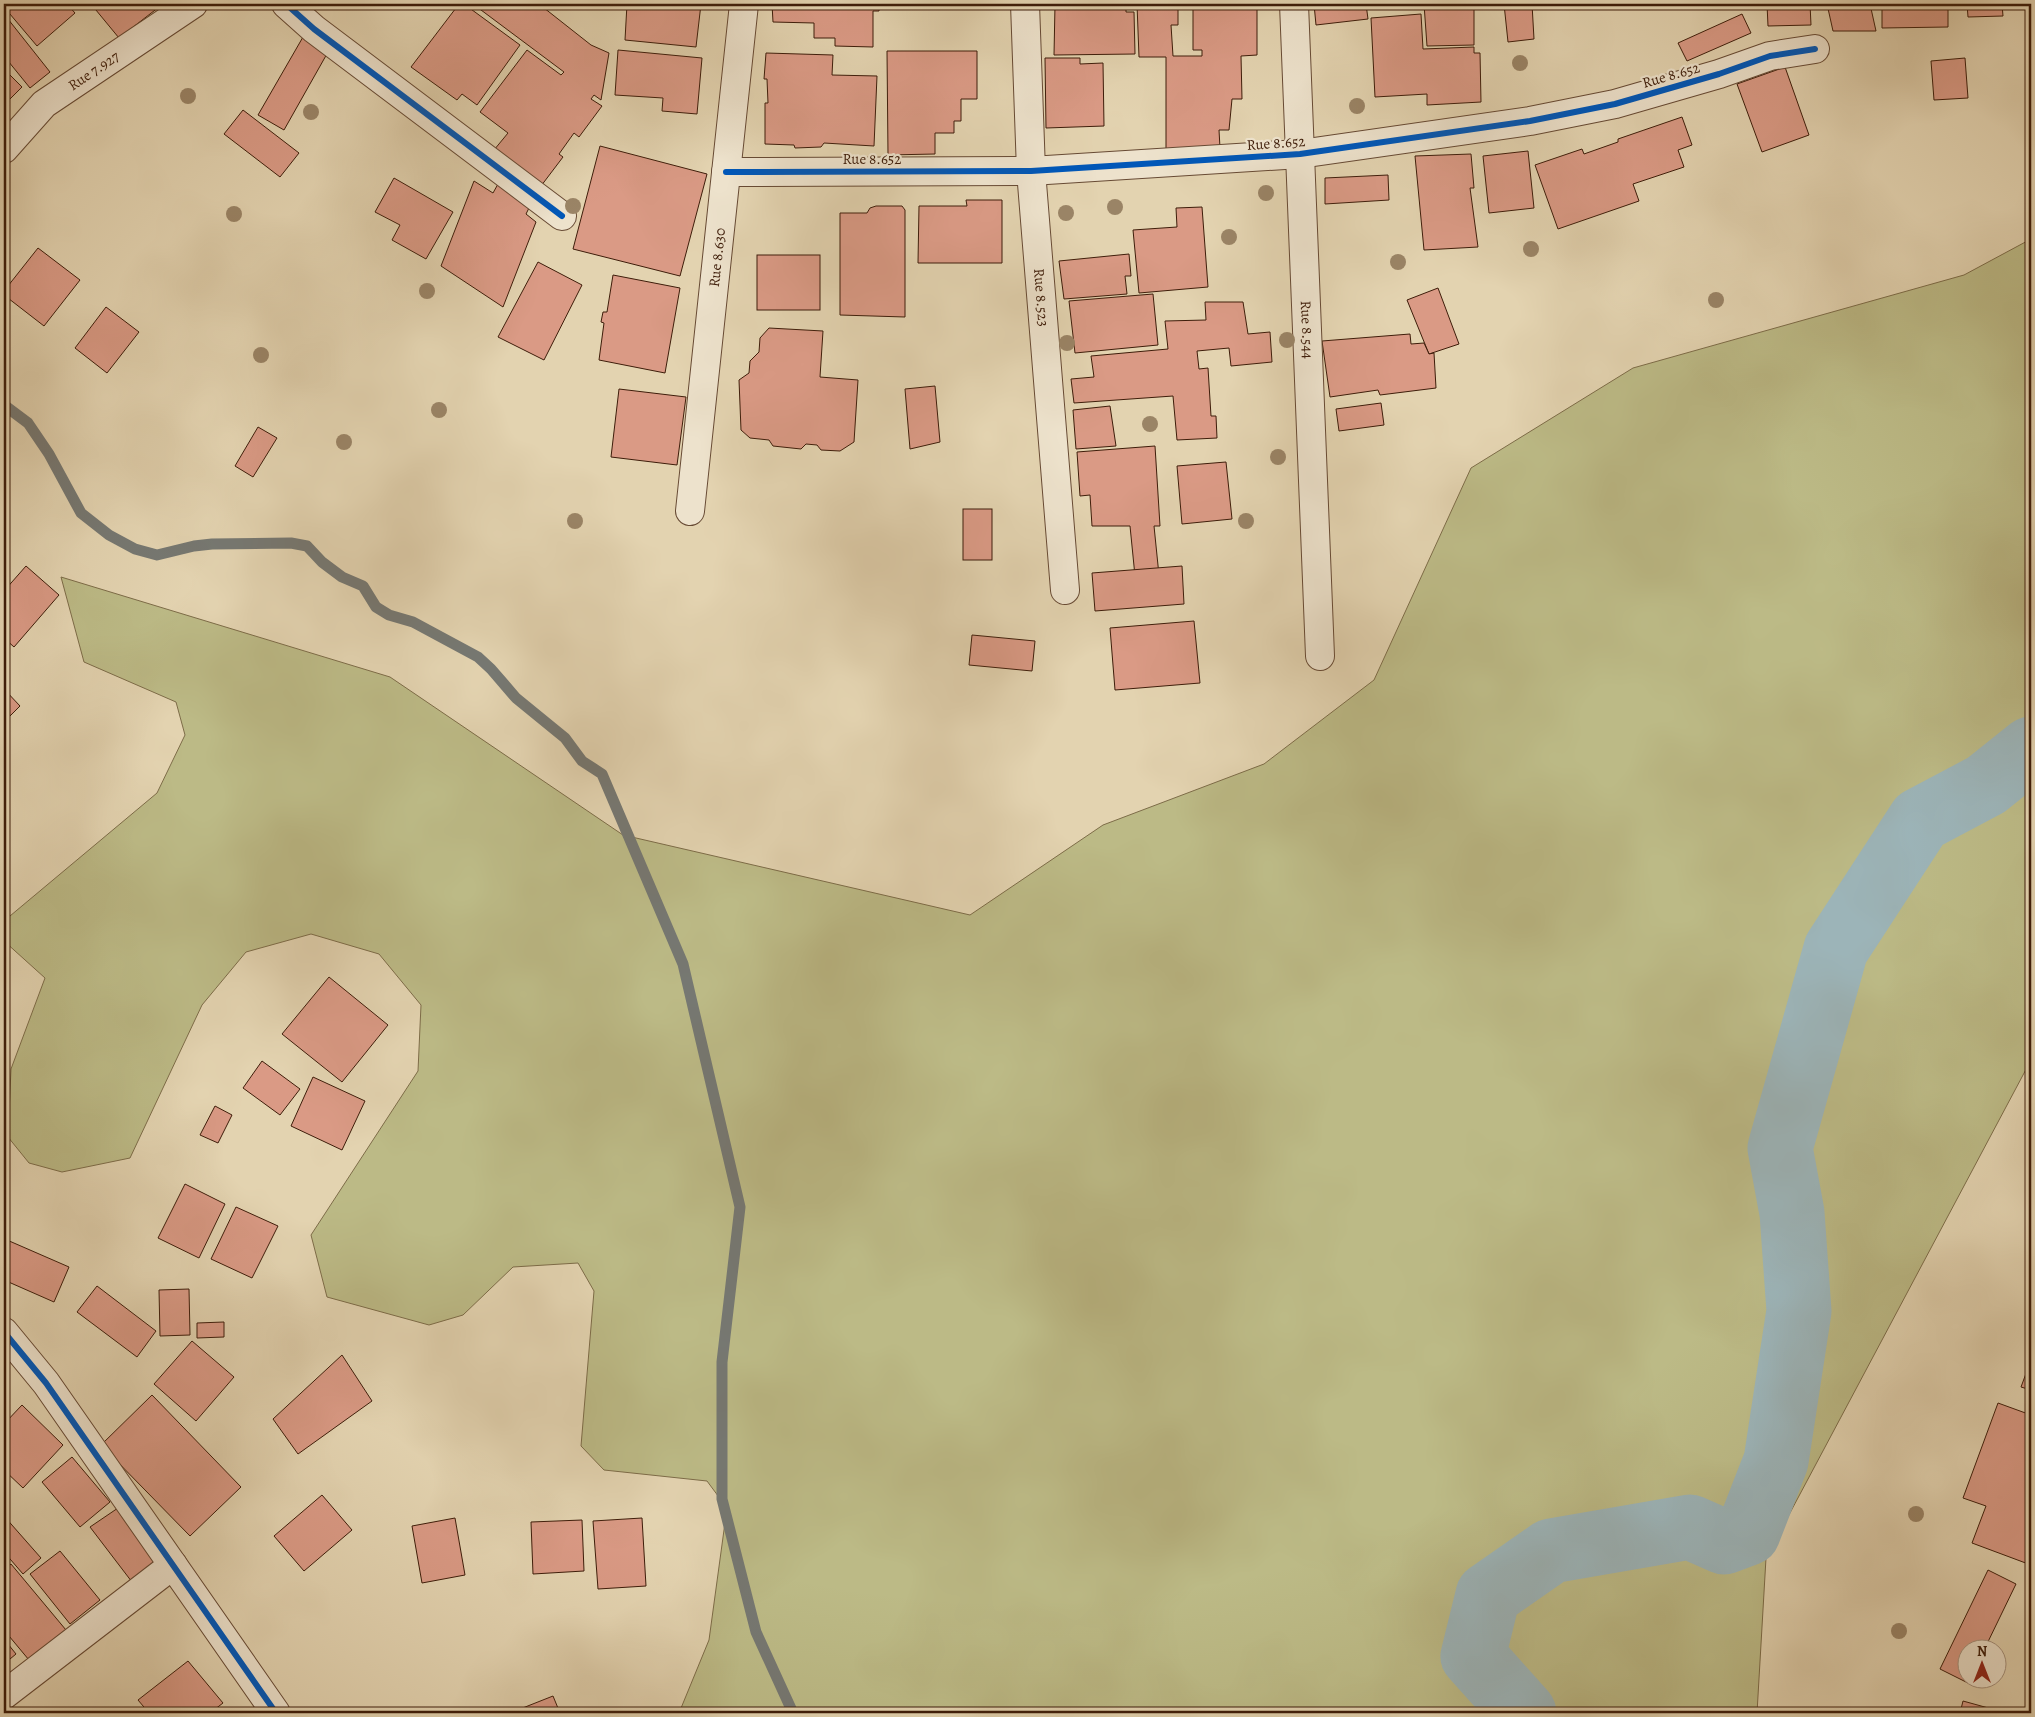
<svg xmlns="http://www.w3.org/2000/svg" width="2035" height="1717" font-family="Alegreya,serif">
  <style>
    .green { fill: #bcba86; stroke: #7d6c48 }
    .lines { fill: none; stroke-linecap: round; stroke-linejoin: round }
    .stream { stroke: #767872; stroke-width: 11 }
    .river { stroke: #9cb4b8; stroke-width: 65 }
    .building { fill: #da9a85; stroke: #3e1d0a }
    .minor-casing { stroke: #674a34; stroke-width: 30 }
    .minor { stroke: #ede2cc; stroke-width: 28 }
    .cycleway-casing { stroke: #ede2cc; stroke-width: 9 }
    .cycleway { stroke: #0057b8; stroke-width: 6 }
    .tree { fill: #9a8466 }
    .labels { text-anchor: middle; stroke-width: 4.5; stroke-linejoin: round; paint-order: stroke }
    .street-label { font-size: 15px; fill: #3e1d0a; stroke: #ede2cc }
  </style>
  <rect width="100%" height="100%" fill="#e3d3b0"/>
  <filter id="stains"><feTurbulence type="fractalNoise" baseFrequency=".004" numOctaves="4"/><feColorMatrix values="0 0 0 0 .2 0 0 0 0 .09 0 0 0 0 .02 0 0 0 .5 -.17"/></filter>
  <radialGradient id="worn" r=".72"><stop offset=".6" stop-color="#630" stop-opacity="0"/><stop offset="1" stop-color="#630" stop-opacity=".3"/></radialGradient>
  <polygon class="green" points="2031,239 2031,1060 1766,1558 1757,1713 679,1713 709,1640 727,1508 707,1481 604,1470 581,1446 594,1291 578,1263 513,1267 463,1315 429,1325 327,1297 311,1235 418,1071 421,1005 379,954 311,934 246,952 202,1005 130,1158 62,1172 29,1163 8,1137 11,1069 45,978 4,941 4,921 157,793 185,735 176,702 84,662 61,577 390,677 623,835 970,915 1103,825 1264,764 1374,680 1471,468 1633,368 1964,275"/>
  <g class="lines">
    <polyline class="stream" points="4,405 28,423 49,454 81,513 109,535 135,549 157,555 194,546 212,544 291,543 307,546 322,562 342,577 363,586 376,607 389,615 413,622 478,657 491,669 516,698 565,738 582,761 602,774 683,964 740,1207 722,1362 722,1499 756,1632 793,1713"/>
    <polyline class="river" points="1524,1713 1473,1656 1488,1595 1551,1551 1690,1527 1724,1542 1748,1533 1776,1461 1799,1311 1792,1213 1780,1148 1836,949 1920,820 1986,785 2031,749"/>
  </g>
  <g class="building">
    <polygon points="8,4 67,4 75,13 37,46 4,7"/>
    <polygon points="91,4 156,4 159,7 119,38"/>
    <polygon points="459,4 464,4 520,45 477,105 462,94 457,100 411,67"/>
    <polygon points="473,4 539,4 591,45 609,53 601,100 594,95 591,99 602,106 579,137 574,133 559,154 563,157 541,186 494,150 508,133 480,112 527,50 561,75 564,72"/>
    <polygon points="627,4 701,4 696,47 625,40"/>
    <polygon points="772,4 879,4 879,11 873,11 873,47 835,46 835,38 814,38 814,23 773,22"/>
    <polygon points="1126,4 1126,12 1134,12 1135,54 1054,55 1055,5"/>
    <polygon points="1137,4 1178,4 1178,25 1171,25 1173,56 1202,56 1202,50 1193,50 1193,4 1257,4 1257,55 1241,56 1242,99 1232,99 1229,130 1219,130 1220,148 1166,151 1166,57 1139,57"/>
    <polygon points="1314,4 1366,4 1368,19 1316,25"/>
    <polygon points="1424,4 1474,4 1474,45 1427,46"/>
    <polygon points="1504,4 1532,4 1534,39 1508,42"/>
    <polygon points="1767,4 1810,4 1811,25 1768,26"/>
    <polygon points="1827,4 1870,4 1876,31 1833,31"/>
    <polygon points="1882,4 1948,4 1948,27 1882,28"/>
    <polygon points="1967,4 2002,4 2003,16 1968,17"/>
    <polygon points="4,14 50,72 30,88 4,56"/>
    <polygon points="1421,14 1423,49 1474,47 1474,53 1480,53 1481,102 1427,105 1427,94 1375,97 1371,18"/>
    <polygon points="1742,14 1751,33 1687,61 1678,43"/>
    <polygon points="303,37 328,52 284,130 258,115"/>
    <polygon points="618,50 702,58 697,114 662,111 663,98 615,95"/>
    <polygon points="887,51 977,51 977,99 961,99 961,121 954,121 954,133 935,133 935,154 888,155"/>
    <polygon points="766,53 833,55 832,75 877,76 874,146 824,143 821,147 795,148 794,145 765,144 765,103 768,103 767,79 764,79"/>
    <polygon points="1045,58 1080,58 1080,64 1103,63 1104,126 1046,128"/>
    <polygon points="1965,58 1968,98 1934,100 1931,61"/>
    <polygon points="1785,67 1809,135 1762,152 1737,84"/>
    <polygon points="4,69 22,87 4,105"/>
    <polygon points="243,110 299,153 280,177 224,134"/>
    <polygon points="1682,117 1692,145 1678,150 1684,167 1633,184 1639,201 1558,229 1535,165 1582,149 1584,154 1618,142 1618,139"/>
    <polygon points="600,146 707,174 680,276 573,249"/>
    <polygon points="1528,151 1534,208 1489,213 1483,156"/>
    <polygon points="1471,154 1474,188 1470,188 1478,247 1424,250 1415,156"/>
    <polygon points="1388,175 1389,200 1325,204 1325,178"/>
    <polygon points="394,178 453,212 426,259 392,240 400,225 375,212"/>
    <polygon points="474,181 493,193 498,184 530,206 526,214 536,222 503,307 441,266"/>
    <polygon points="966,200 1002,200 1002,263 918,263 919,206 967,206"/>
    <polygon points="876,206 902,206 905,210 905,317 840,315 840,213 867,213 870,208"/>
    <polygon points="1202,207 1208,287 1139,293 1133,230 1177,227 1176,208"/>
    <polygon points="38,248 80,280 44,326 4,295 4,291"/>
    <polygon points="1129,254 1131,276 1125,276 1127,294 1064,299 1059,261"/>
    <rect x="757" y="255" width="63" height="55"/>
    <polygon points="538,262 582,285 544,360 498,337"/>
    <polygon points="613,275 680,288 665,373 599,360 604,323 601,322 603,312 607,312"/>
    <polygon points="1438,288 1459,344 1429,354 1407,300"/>
    <polygon points="1153,294 1158,345 1075,353 1069,301"/>
    <polygon points="1205,302 1243,302 1248,334 1270,332 1272,362 1231,366 1229,348 1197,351 1199,369 1208,368 1211,416 1216,416 1217,438 1177,440 1173,396 1074,403 1071,379 1094,377 1091,356 1168,349 1165,321 1206,320"/>
    <polygon points="106,307 139,332 107,373 75,348"/>
    <polygon points="769,328 823,331 820,377 858,380 854,442 840,451 821,450 817,445 806,444 801,449 773,446 769,440 750,438 741,430 739,380 749,373 750,361 759,352 760,338"/>
    <polygon points="1410,334 1411,344 1424,343 1429,354 1434,353 1436,388 1380,395 1378,390 1330,397 1322,341"/>
    <polygon points="935,386 940,442 910,449 905,389"/>
    <polygon points="619,389 686,397 677,465 611,457"/>
    <polygon points="1381,403 1384,425 1339,431 1336,409"/>
    <polygon points="1110,406 1116,446 1076,449 1073,410"/>
    <polygon points="258,427 277,438 253,477 235,466"/>
    <polygon points="1155,446 1160,526 1154,526 1160,585 1136,586 1130,526 1092,526 1090,495 1080,496 1077,452"/>
    <polygon points="1226,462 1232,519 1182,524 1177,466"/>
    <rect x="963" y="509" width="29" height="51"/>
    <polygon points="26,566 59,595 14,647 4,638 4,591"/>
    <polygon points="1182,566 1184,604 1095,611 1092,573"/>
    <polygon points="1194,621 1200,683 1115,690 1110,628"/>
    <polygon points="972,635 1035,641 1032,671 969,665"/>
    <polygon points="4,689 20,706 4,722"/>
    <polygon points="329,977 388,1025 342,1082 282,1034"/>
    <polygon points="262,1061 300,1089 280,1115 243,1088"/>
    <polygon points="313,1077 365,1101 342,1150 291,1126"/>
    <polygon points="215,1106 232,1115 218,1143 200,1135"/>
    <polygon points="185,1184 225,1204 199,1258 158,1238"/>
    <polygon points="236,1207 278,1226 252,1278 211,1259"/>
    <polygon points="7,1240 69,1267 54,1302 4,1280 4,1247"/>
    <polygon points="97,1286 156,1331 137,1357 77,1312"/>
    <polygon points="189,1289 190,1335 160,1336 159,1290"/>
    <polygon points="224,1322 224,1337 197,1338 197,1323"/>
    <polygon points="192,1341 234,1377 196,1421 154,1384"/>
    <polygon points="342,1355 372,1401 298,1454 273,1419"/>
    <polygon points="2031,1360 2031,1390 2021,1387"/>
    <polygon points="152,1395 241,1487 190,1536 101,1445"/>
    <polygon points="1998,1403 2031,1415 2031,1446 2027,1458 2031,1460 2031,1565 1972,1543 1986,1506 1963,1498"/>
    <polygon points="22,1405 63,1445 23,1488 4,1470 4,1424"/>
    <polygon points="72,1457 110,1502 80,1527 42,1482"/>
    <polygon points="322,1495 352,1530 304,1571 274,1536"/>
    <polygon points="118,1508 159,1562 132,1582 90,1527"/>
    <polygon points="4,1516 41,1558 23,1574 4,1552"/>
    <polygon points="455,1518 465,1575 422,1583 412,1526"/>
    <polygon points="642,1518 646,1586 598,1589 593,1521"/>
    <polygon points="582,1520 584,1571 533,1574 531,1522"/>
    <polygon points="60,1551 100,1600 70,1624 30,1574"/>
    <polygon points="11,1564 66,1630 29,1660 4,1630 4,1570"/>
    <polygon points="1988,1570 2016,1584 1984,1650 1968,1650 1968,1680 1970,1680 1968,1683 1940,1669"/>
    <polygon points="4,1639 16,1654 4,1664"/>
    <polygon points="188,1661 223,1703 210,1713 149,1713 138,1700"/>
    <polygon points="553,1696 560,1713 510,1713"/>
    <polygon points="1963,1701 1992,1709 1991,1713 1960,1713"/>
    <polygon points="2001,1708 2024,1713 2000,1713"/>
  </g>
  <g class="lines">
    <defs>
      <g id="minor">
        <polyline points="286,4 314,29 562,216"/>
        <path id="s1" d="M1025 4 1031 171 1065 590"/>
        <path id="s2" d="M1294 4 1320 656"/>
        <path id="s3" d="M4 149 44 104 193 4"/>
        <polyline points="726,172 1031,171 1300,154 1530,121 1615,104 1719,74 1770,56 1815,49"/>
        <path id="s4" d="M690 511 744 4"/>
        <polyline points="4,1332 46,1383 276,1713"/>
        <polyline points="4,1695 173,1565"/>
      </g>
    </defs>
    <use href="#minor" class="minor-casing"/>
    <use href="#minor" class="minor"/>
    <defs>
      <g id="cycleway">
        <polyline points="286,4 314,29 562,216"/>
        <polyline points="726,172 1031,171 1300,154 1530,121 1615,104 1719,74 1770,56 1815,49"/>
        <polyline points="4,1332 46,1383 276,1713"/>
      </g>
    </defs>
    <use href="#cycleway" class="cycleway-casing"/>
    <use href="#cycleway" class="cycleway"/>
  </g>
  <g class="tree">
    <circle cx="1520" cy="63" r="8"/>
    <circle cx="188" cy="96" r="8"/>
    <circle cx="1357" cy="106" r="8"/>
    <circle cx="311" cy="112" r="8"/>
    <circle cx="1266" cy="193" r="8"/>
    <circle cx="573" cy="206" r="8"/>
    <circle cx="1115" cy="207" r="8"/>
    <circle cx="1066" cy="213" r="8"/>
    <circle cx="234" cy="214" r="8"/>
    <circle cx="1229" cy="237" r="8"/>
    <circle cx="1531" cy="249" r="8"/>
    <circle cx="1398" cy="262" r="8"/>
    <circle cx="427" cy="291" r="8"/>
    <circle cx="1716" cy="300" r="8"/>
    <circle cx="1287" cy="340" r="8"/>
    <circle cx="1067" cy="343" r="8"/>
    <circle cx="261" cy="355" r="8"/>
    <circle cx="439" cy="410" r="8"/>
    <circle cx="1150" cy="424" r="8"/>
    <circle cx="344" cy="442" r="8"/>
    <circle cx="1278" cy="457" r="8"/>
    <circle cx="575" cy="521" r="8"/>
    <circle cx="1246" cy="521" r="8"/>
    <circle cx="1916" cy="1514" r="8"/>
    <circle cx="1899" cy="1631" r="8"/>
  </g>
  <g class="labels">
    <g class="street-label">
      <text dy="5" stroke="none"><textPath href="#s3" startOffset="120">Rue 7.927</textPath></text>
      <text transform="translate(1671 75) rotate(-16)" y="5">Rue 8.652</text>
      <text transform="translate(1276 143) rotate(-4)" y="5">Rue 8.652</text>
      <text x="872" y="164">Rue 8.652</text>
      <text dy="5" stroke="none"><textPath href="#s4" startOffset="255">Rue 8.630</textPath></text>
      <text dy="5" stroke="none"><textPath href="#s1" startOffset="294">Rue 8.523</textPath></text>
      <text dy="5" stroke="none"><textPath href="#s2" startOffset="326">Rue 8.544</textPath></text>
    </g>
  </g>
  <rect width="2035" height="1717" fill="none" stroke="#e3d3b0" stroke-width="20"/>
  <rect x="5" y="5" width="2025" height="1707" fill="none" stroke="#3e1d0a" stroke-width="2.5"/>
  <rect x="10" y="10" width="2015" height="1697" fill="none" stroke="#3e1d0a"/>
  <g transform="translate(1982 1664)"><circle r="24" fill="#ede2cc" stroke="#a7937e"/>
  <path d="M0-4L9 19L0 12L-9 19Z" fill="#8f2418"/>
  <text y="-8" font-size="14" font-weight="bold" text-anchor="middle" fill="#3e1d0a">N</text>
  </g>
  <rect width="100%" height="100%" filter="url(#stains)"/>
  <rect width="100%" height="100%" fill="url(#worn)"/>
</svg>
